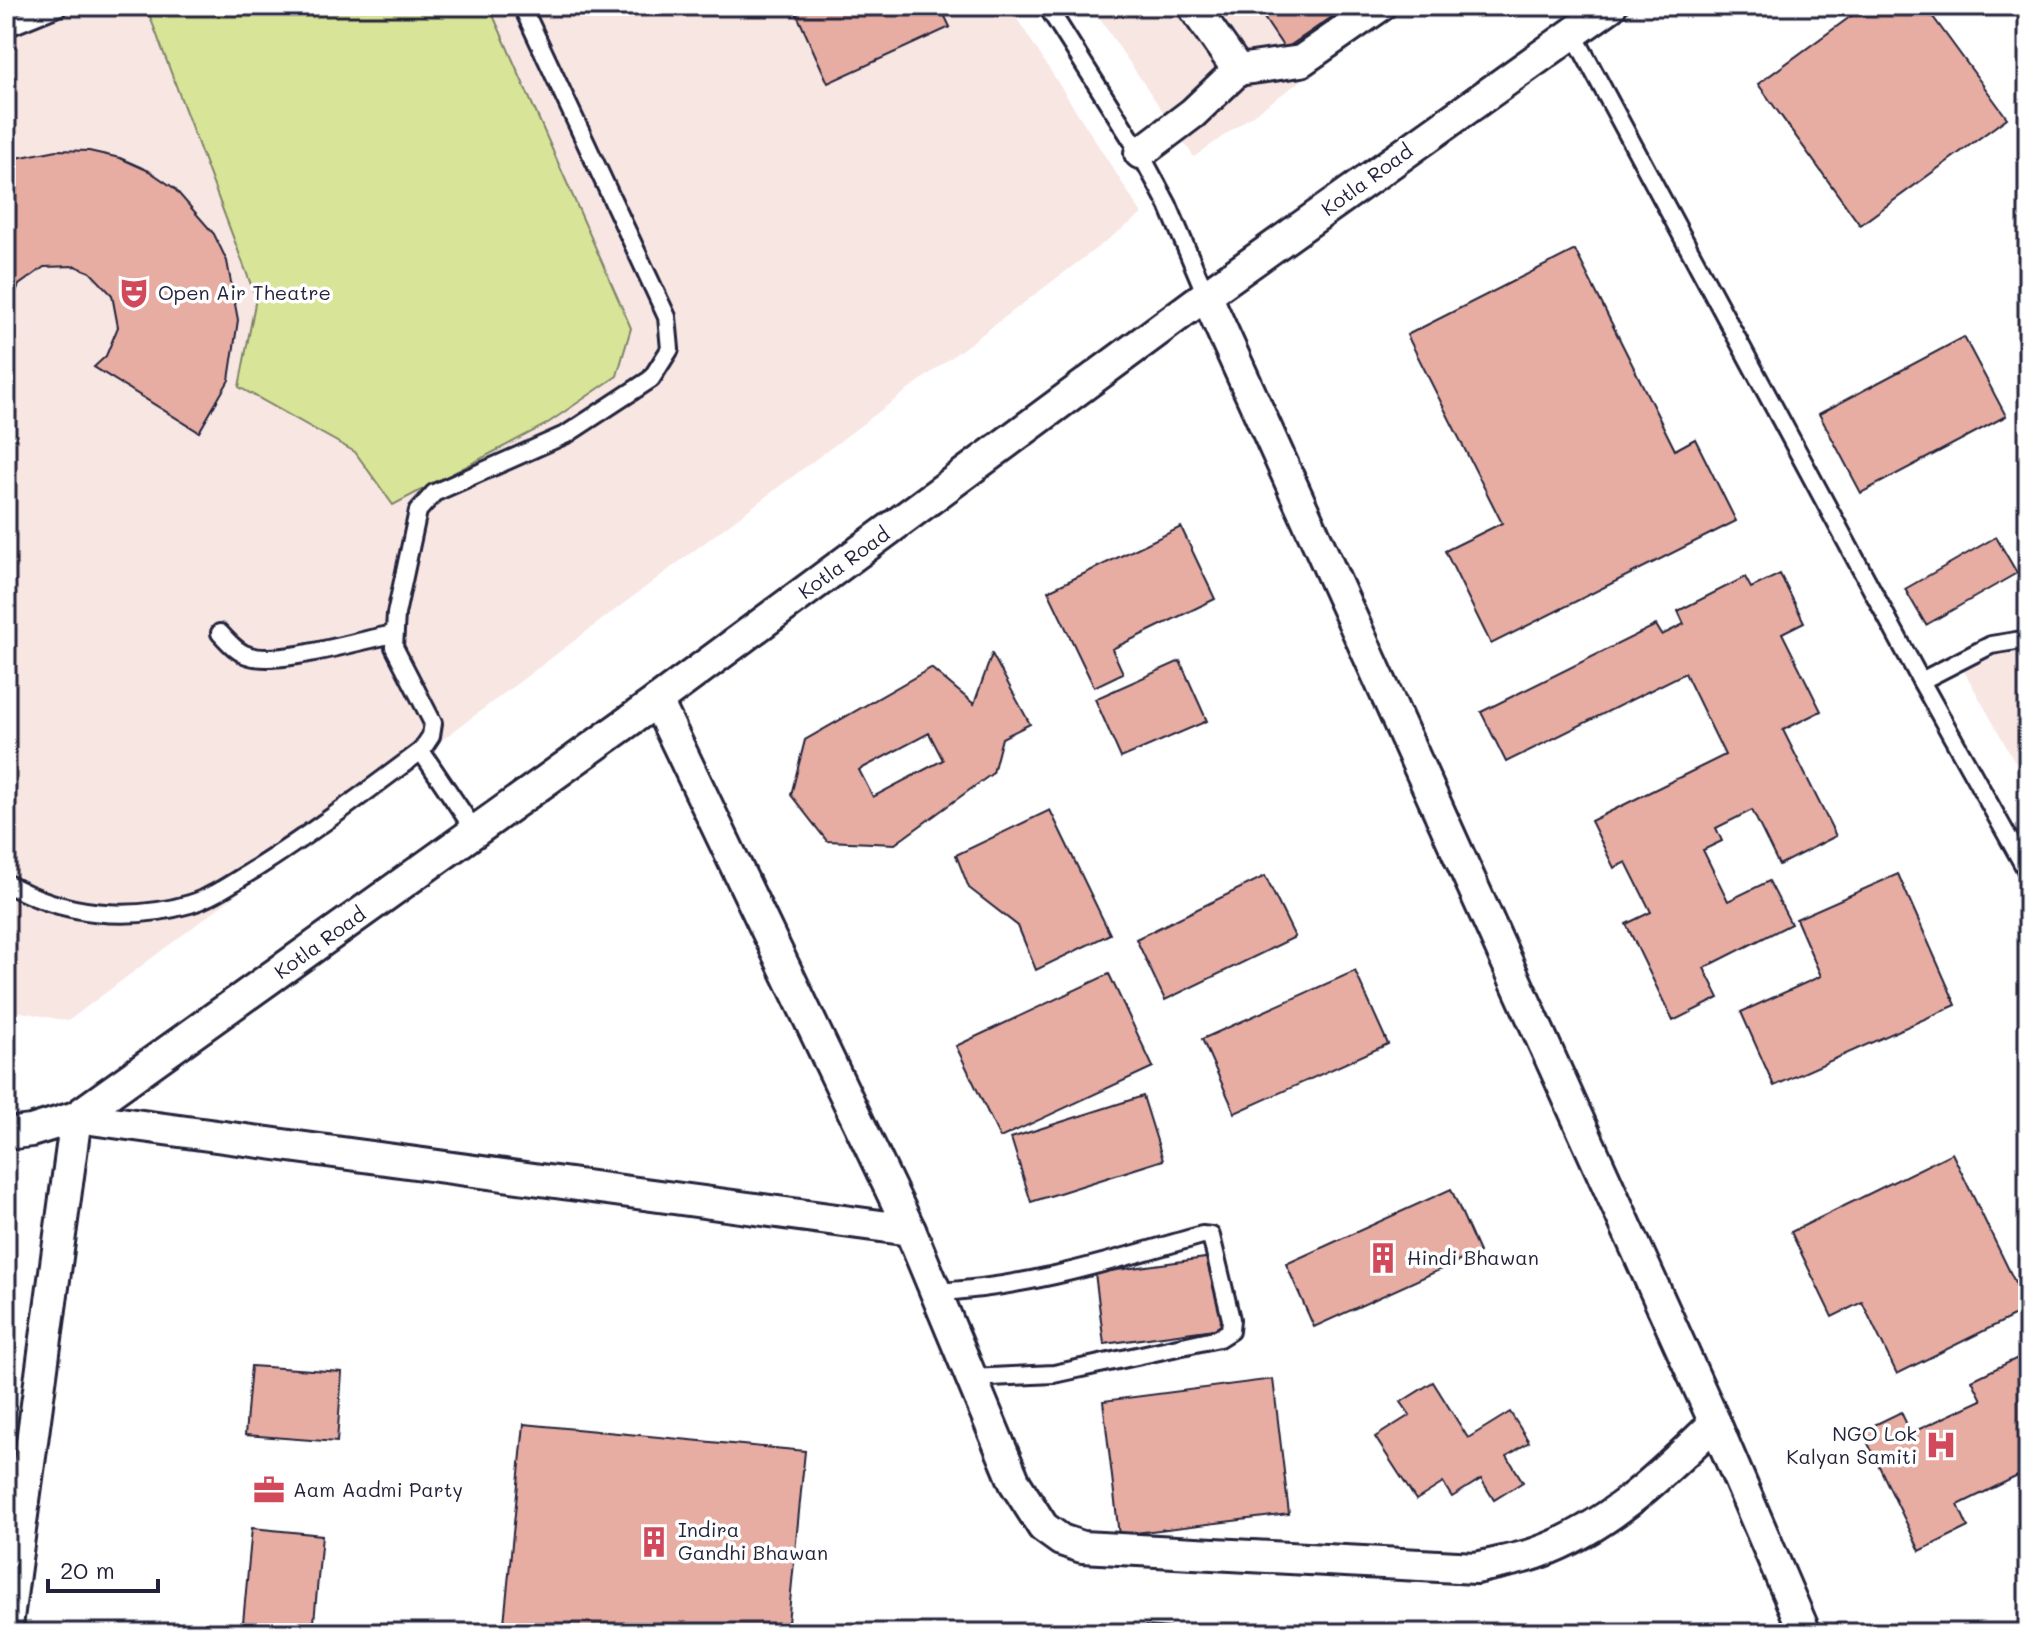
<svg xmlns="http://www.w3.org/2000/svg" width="2034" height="1639" font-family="Mali,sans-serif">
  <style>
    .built { fill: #f8e6e3 }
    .green { fill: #d8e497; stroke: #7d8369; stroke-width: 2 }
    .building { fill: #e7ada3; stroke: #22223b; stroke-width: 2; fill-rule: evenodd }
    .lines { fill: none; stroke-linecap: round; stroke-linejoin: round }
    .lane-casing { stroke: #22223b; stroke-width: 22 }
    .street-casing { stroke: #22223b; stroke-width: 36 }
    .lane { stroke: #fff; stroke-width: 16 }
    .street { stroke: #fff; stroke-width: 30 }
    .labels { text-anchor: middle; stroke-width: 7; stroke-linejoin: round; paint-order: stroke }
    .street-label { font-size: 20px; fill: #22223b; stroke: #fff }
    .poi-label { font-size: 20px; fill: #22223b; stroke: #fff; text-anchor: start }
  </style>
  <rect width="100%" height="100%" fill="#fff"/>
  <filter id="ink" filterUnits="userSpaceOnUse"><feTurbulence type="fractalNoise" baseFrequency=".0125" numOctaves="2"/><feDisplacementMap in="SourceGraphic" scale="16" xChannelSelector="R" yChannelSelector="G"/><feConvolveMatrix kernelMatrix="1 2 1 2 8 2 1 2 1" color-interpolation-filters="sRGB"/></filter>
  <g filter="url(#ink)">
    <g class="built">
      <polygon points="6,6 1009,6 1142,214 68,1021 6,1009"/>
      <polygon points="1091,6 1406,6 1194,157"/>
      <polygon points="2028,625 2028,785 1964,671"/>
    </g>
    <polygon class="green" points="146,6 489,6 631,328 617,376 545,425 393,505 355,452 239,387 256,298"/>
    <g class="building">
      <polygon points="793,6 940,6 950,27 828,83"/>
      <polygon points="1256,6 1348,6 1285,49"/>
      <polygon points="1865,6 1925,6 2007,118 1860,225 1758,84"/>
      <polygon points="57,150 89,151 120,158 149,171 174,188 214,234 227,261 238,320 229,380 199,432 94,367 106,356 118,327 112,295 90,272 75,266 44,267 19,285 6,312 6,160"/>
      <polygon points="1575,250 1675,450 1695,439 1736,521 1491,644 1445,551 1502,523 1407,335"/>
      <polygon points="1964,337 2006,416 1861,493 1819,414"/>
      <polygon points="1181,527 1215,599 1112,649 1123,673 1094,687 1048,591"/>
      <polygon points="1996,537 2017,573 1926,625 1905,589"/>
      <polygon points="1780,574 1804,622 1782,633 1821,711 1783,730 1836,836 1779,865 1752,810 1716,828 1722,841 1703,850 1728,901 1769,881 1791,924 1704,968 1719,998 1673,1021 1626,924 1651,912 1626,862 1614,868 1591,821 1725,755 1685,673 1506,762 1481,712 1656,625 1662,635 1684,624 1678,611 1745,577 1751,588"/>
      <path d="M992 654 1030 724 1002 738 993 773 895 844 827 841 791 795 805 740 931 668 974 704ZM929 733 943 760 873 797 859 770Z"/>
      <polygon points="1180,661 1207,721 1121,758 1095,699"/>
      <polygon points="2028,664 2028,856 2027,856 2022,665"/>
      <polygon points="1050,810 1110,934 1036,970 1018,926 969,888 956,855"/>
      <polygon points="1898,874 1956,1005 1774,1086 1741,1012 1821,976 1796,919"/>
      <polygon points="1265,876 1295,937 1165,1000 1136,939"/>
      <polygon points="1355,971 1388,1044 1235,1113 1202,1039"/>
      <polygon points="1109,974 1153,1067 1000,1138 956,1046"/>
      <polygon points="1143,1096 1163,1160 1031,1202 1011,1138"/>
      <polygon points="1952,1153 2028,1309 1897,1374 1862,1302 1832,1317 1791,1232"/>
      <polygon points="1451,1189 1479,1252 1314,1327 1286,1264"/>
      <polygon points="1213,1257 1222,1328 1104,1344 1095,1273"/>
      <polygon points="2028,1353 2028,1471 1958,1505 1968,1527 1920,1551 1862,1431 1901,1412 1911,1433 1982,1400 1972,1380"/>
      <polygon points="251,1366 342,1372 337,1442 245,1435"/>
      <polygon points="1273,1379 1289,1514 1119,1535 1103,1401"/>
      <polygon points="1433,1382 1468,1438 1510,1412 1529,1442 1507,1456 1523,1482 1494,1500 1481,1479 1452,1497 1443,1483 1416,1500 1375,1437 1410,1415 1401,1402"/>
      <polygon points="524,1424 805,1451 787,1633 503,1633"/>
      <polygon points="252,1528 322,1535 313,1633 242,1633"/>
      <polygon points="1146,1626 1231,1633 1145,1633"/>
    </g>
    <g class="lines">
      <defs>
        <g id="lane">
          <polyline points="1047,6 1140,153 1168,205 1206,295"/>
          <polyline points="6,28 60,6"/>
          <polyline points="1573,33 1921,681 2028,873"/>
          <path d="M220 633C228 641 237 653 250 656 281 665 360 640 394 634"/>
          <polyline points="1921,681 1991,645 2028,639"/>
          <polyline points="421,751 475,831"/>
          <path d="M6 883C62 915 128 922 190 904 213 897 235 881 255 869 312 833 366 792 421 751L431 736 433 723 394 647 396 614 418 511 434 493 567 434 651 379 670 349 667 317 522 6"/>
          <path d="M936 1292C1027 1288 1114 1260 1202 1235L1211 1236 1231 1319 1230 1331 1219 1338 1054 1374 971 1378"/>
        </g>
        <g id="street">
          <polyline points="1193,6 1238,70 1301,61 1380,6"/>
          <polyline points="1140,153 1193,113 1238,70"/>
          <polyline points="1206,295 1715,1423 1805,1633"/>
          <path d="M657 701 910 1230 1015 1483 1043 1527 1061 1540 1082 1547 1476 1568C1496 1563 1517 1560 1537 1553 1608 1528 1661 1475 1715 1423"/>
          <polyline points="6,1134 31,1131 76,1117 910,1230"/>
          <polyline points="6,1633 76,1117 657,701 1206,295 1611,6"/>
        </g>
      </defs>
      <use href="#lane" class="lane-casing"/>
      <use href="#street" class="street-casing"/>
      <use href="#lane" class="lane"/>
      <use href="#street" class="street"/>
    </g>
  </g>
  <defs>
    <symbol id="theatre-bare" viewBox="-9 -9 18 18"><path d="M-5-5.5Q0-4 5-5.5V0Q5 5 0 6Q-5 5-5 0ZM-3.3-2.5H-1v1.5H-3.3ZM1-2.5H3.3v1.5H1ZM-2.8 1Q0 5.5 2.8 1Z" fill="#d1495b" stroke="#fff" stroke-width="2.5" paint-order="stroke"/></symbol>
    <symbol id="building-bare" viewBox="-9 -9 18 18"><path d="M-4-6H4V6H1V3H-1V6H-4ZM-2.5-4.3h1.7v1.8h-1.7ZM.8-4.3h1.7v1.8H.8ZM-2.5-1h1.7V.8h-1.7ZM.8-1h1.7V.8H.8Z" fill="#d1495b" stroke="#fff" stroke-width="2.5" paint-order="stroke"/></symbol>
    <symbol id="hospital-bare" viewBox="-9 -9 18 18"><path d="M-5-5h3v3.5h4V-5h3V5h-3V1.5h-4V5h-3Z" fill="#d1495b" stroke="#fff" stroke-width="2.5" paint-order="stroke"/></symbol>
    <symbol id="office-bare" viewBox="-9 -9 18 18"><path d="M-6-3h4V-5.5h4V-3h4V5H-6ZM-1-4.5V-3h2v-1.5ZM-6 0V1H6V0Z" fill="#d1495b" stroke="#fff" stroke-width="2.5" paint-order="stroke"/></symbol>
  </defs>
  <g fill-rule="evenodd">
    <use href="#theatre-bare" x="112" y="271" width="44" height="44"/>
    <use href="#building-bare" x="1361" y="1236" width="44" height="44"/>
    <use href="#hospital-bare" x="1919" y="1423" width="44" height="44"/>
    <use href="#office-bare" x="247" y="1468" width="44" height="44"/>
    <use href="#building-bare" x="632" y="1520" width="44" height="44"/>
  </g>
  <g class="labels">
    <g class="street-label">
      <text transform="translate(1367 180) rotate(-36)" y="7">Kotla Road</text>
      <text transform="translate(844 563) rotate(-36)" y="7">Kotla Road</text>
      <text transform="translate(320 943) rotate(-36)" y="7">Kotla Road</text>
    </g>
    <g class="poi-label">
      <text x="158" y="300">Open Air Theatre</text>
      <text x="1407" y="1265">Hindi Bhawan</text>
      <text x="1917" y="1441" text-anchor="end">NGO Lok<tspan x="1917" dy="23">Kalyan Samiti</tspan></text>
      <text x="293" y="1497">Aam Aadmi Party</text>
      <text x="678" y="1537">Indira<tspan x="678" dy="23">Gandhi Bhawan</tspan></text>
    </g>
  </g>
  <rect width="2034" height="1639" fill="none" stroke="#fff" stroke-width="32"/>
  <rect x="16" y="16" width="2002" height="1607" fill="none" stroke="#22223b" stroke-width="3" filter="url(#ink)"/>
  <path d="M48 1579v12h110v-12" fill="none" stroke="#22223b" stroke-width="4"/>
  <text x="60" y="1579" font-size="24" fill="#22223b" stroke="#ffffff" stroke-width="6" paint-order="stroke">20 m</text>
</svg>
